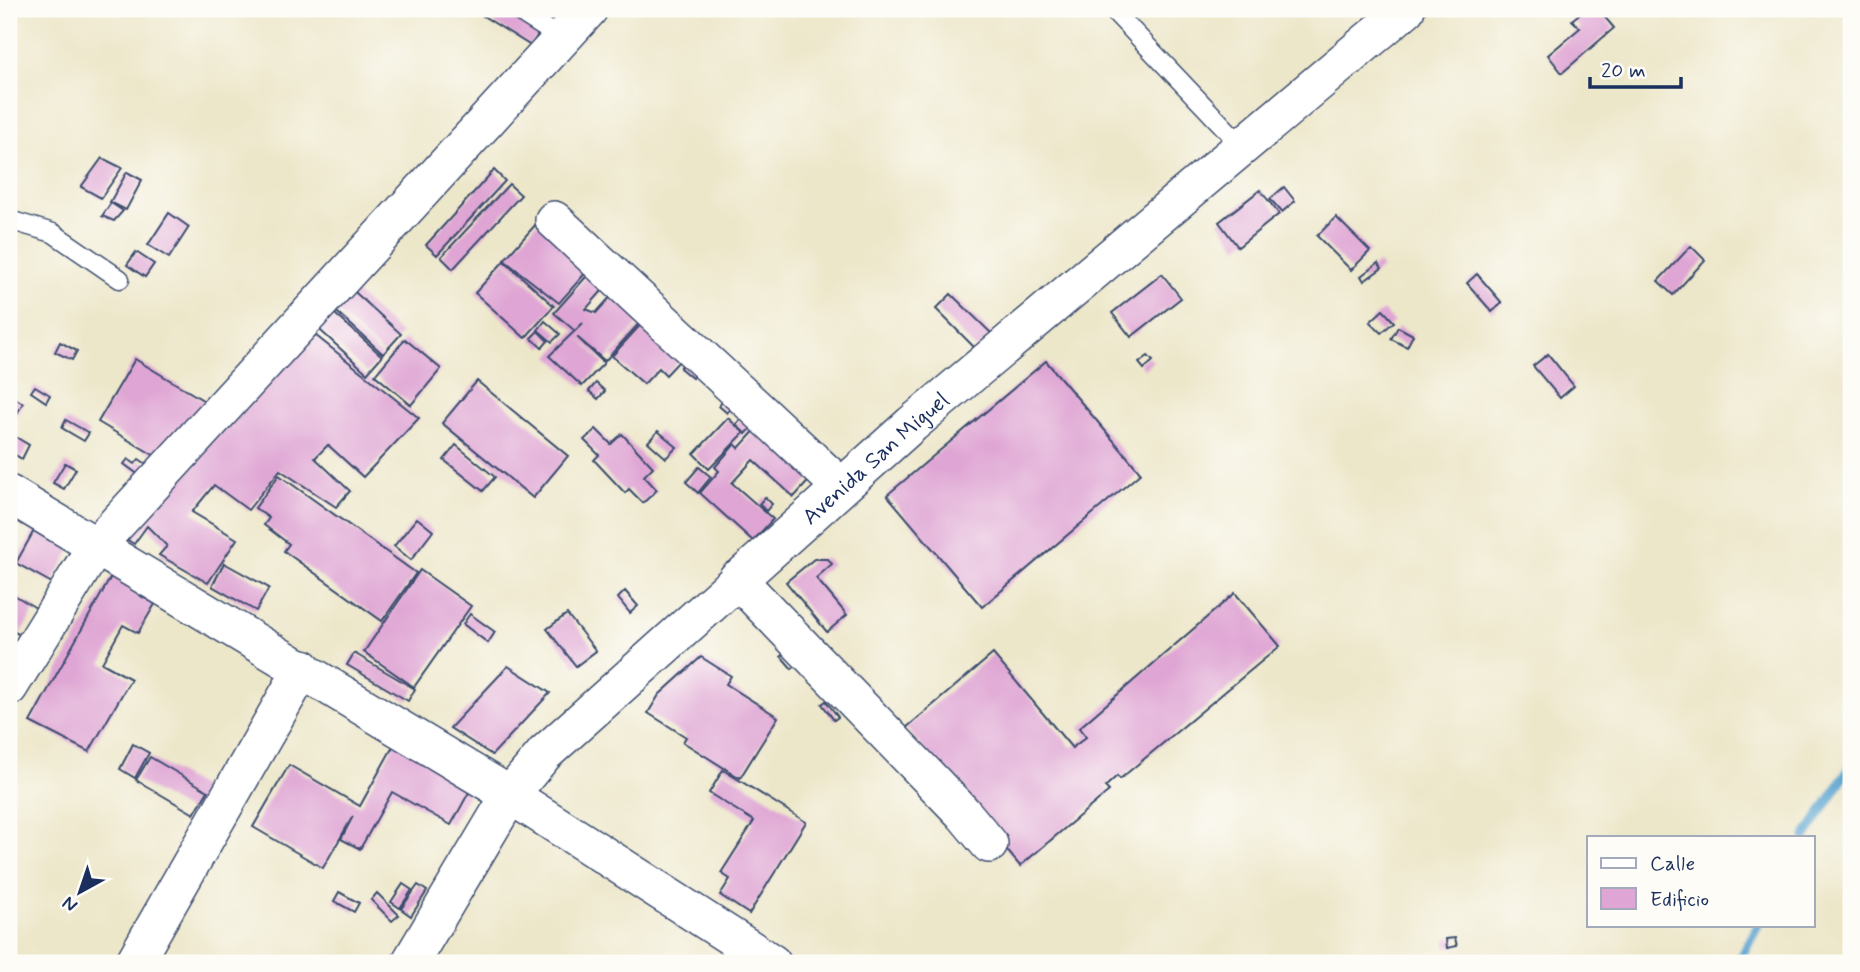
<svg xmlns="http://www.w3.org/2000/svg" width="1860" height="972" font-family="Mynerve,sans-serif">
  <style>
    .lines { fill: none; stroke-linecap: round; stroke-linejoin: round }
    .stream { stroke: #57a2cf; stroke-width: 9 }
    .building { fill: #dfa5d4 }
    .service-casing { stroke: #3a4b6e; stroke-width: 21 }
    .minor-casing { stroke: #3a4b6e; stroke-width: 40 }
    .service { stroke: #fff; stroke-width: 18 }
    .minor { stroke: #fff; stroke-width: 37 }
    .labels { text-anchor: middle; stroke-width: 7; stroke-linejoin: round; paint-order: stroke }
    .street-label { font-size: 23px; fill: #1b2f5e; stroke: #fdfcf7 }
  </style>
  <rect width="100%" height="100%" fill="#fdfcf7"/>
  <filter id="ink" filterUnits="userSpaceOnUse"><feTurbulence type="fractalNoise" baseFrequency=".0143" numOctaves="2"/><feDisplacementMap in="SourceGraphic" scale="14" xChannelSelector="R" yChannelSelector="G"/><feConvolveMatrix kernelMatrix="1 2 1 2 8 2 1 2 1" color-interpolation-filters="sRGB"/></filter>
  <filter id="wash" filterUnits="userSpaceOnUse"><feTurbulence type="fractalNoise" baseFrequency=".00686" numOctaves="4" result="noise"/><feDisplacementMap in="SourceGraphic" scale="28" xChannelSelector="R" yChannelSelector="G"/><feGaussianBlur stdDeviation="1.57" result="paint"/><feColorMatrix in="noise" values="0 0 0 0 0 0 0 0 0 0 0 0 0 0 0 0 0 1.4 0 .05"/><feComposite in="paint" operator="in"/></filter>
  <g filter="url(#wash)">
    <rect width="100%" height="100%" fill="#ede7ca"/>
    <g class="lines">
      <g class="stream">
        <polyline points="1805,837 1851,766"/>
        <polyline points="1738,963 1758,925"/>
      </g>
    </g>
    <g id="blocks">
      <g class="building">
        <polygon points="472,9 503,9 540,31 531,46"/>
        <polygon points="525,9 563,9 570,13 559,30"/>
        <polygon points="1585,9 1598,9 1614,28 1562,73 1548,55 1580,28 1572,20"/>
        <polygon points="102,158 122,168 101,198 81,187"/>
        <polygon points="494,170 505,181 437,255 426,245"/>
        <polygon points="127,172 142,180 126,210 110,202"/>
        <polygon points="509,184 521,195 453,269 441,257"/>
        <polygon points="1284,187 1295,201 1282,212 1270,199"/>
        <polygon points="1260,190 1279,214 1238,247 1219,222"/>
        <polygon points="111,203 123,211 114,221 102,216"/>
        <polygon points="169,213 189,227 169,258 148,245"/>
        <polygon points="1336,217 1370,251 1351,270 1317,236"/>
        <polygon points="537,223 588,270 559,303 504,260"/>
        <polygon points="1691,246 1705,260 1673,295 1658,281"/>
        <polygon points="136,252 154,264 145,277 127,265"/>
        <polygon points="504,261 554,306 525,338 475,293"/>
        <polygon points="1378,263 1382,268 1364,281 1361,276"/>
        <polygon points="593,269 609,283 586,309 596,313 614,293 643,319 605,361 577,337 604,363 582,386 549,356 583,323 575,331 554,313"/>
        <polygon points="1162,274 1181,298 1131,337 1112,313"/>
        <polygon points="1477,274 1502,303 1492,312 1467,283"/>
        <polygon points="345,283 401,334 383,354 327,303"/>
        <polygon points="951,294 992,334 977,350 936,309"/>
        <polygon points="325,305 382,356 367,373 310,321"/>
        <polygon points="1383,310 1394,322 1381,333 1370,322"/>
        <polygon points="645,320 683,357 666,375 659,368 644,384 612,356"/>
        <polygon points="545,321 560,334 552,342 538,330"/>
        <polygon points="305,327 419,418 363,477 328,445 315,458 350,491 336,507 280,470 248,510 214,485 192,512 237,539 208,583 159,555 167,546 147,526 134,544 113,531"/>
        <polygon points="1398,327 1413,335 1407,347 1391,339"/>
        <polygon points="538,331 548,341 542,348 531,338"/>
        <polygon points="405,339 441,369 411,405 375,375"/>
        <polygon points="60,342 77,351 72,360 55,352"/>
        <polygon points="1548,354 1574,386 1560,398 1533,366"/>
        <polygon points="1148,356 1153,361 1144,369 1139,363"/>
        <polygon points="135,359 216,408 167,463 98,422"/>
        <polygon points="686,359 699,369 692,378 680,368"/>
        <polygon points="1046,361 1141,473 982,607 887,495"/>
        <polygon points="477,381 568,456 533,498 442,423"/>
        <polygon points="596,383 605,391 598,399 589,391"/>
        <polygon points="35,386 50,395 46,402 31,392"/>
        <polygon points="9,395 23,403 9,428"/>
        <polygon points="722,402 730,409 727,413 719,406"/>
        <polygon points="745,415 754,425 746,434 736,425"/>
        <polygon points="728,418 744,433 709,469 694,454"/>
        <polygon points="66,420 89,433 84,441 62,428"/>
        <polygon points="759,426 814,475 794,497 753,460 732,483 773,519 753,541 700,493 719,471 715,467 735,444 739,448"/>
        <polygon points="596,429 611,444 622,434 653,467 644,476 657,490 643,503 629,489 625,493 594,460 599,455 584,440"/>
        <polygon points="658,431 677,447 666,458 648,442"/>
        <polygon points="14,436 29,445 22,459 9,451"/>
        <polygon points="456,445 495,477 483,491 444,460"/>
        <polygon points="128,459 135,464 139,459 151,467 143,478 124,464"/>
        <polygon points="65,463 76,469 64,489 53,483"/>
        <polygon points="699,467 711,477 698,493 686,482"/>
        <polygon points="279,475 416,573 382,621 284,551 289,544 264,525 269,518 255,508"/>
        <polygon points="765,497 772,504 766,511 759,504"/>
        <polygon points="417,518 433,531 411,560 394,546"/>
        <polygon points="36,527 72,548 52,583 16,563"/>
        <polygon points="814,559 828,559 832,564 816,578 847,615 827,632 786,582"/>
        <polygon points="224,563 269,588 256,611 212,586"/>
        <polygon points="420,570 471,606 414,687 364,652"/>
        <polygon points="113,573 144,590 141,596 155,604 138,633 123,625 102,663 131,679 89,752 30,722"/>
        <polygon points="625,591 638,606 630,613 618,598"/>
        <polygon points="9,592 36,608 20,635 9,629"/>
        <polygon points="1235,593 1280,646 1120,779 1117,776 1105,787 1109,791 1020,866 906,728 993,654 1072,748 1086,737 1079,728"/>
        <polygon points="470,614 495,632 488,643 463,624"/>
        <polygon points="567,614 596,651 576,666 547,629"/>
        <polygon points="788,650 799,663 792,669 781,656"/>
        <polygon points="354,653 415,689 408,701 347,665"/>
        <polygon points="701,657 731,676 726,684 778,717 740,778 683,742 686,737 648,713 659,695"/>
        <polygon points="508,666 550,693 492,755 450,728"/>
        <polygon points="826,701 838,717 834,720 822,704"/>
        <polygon points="396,741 473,785 451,825 392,792 360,849 341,839 353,816 323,868 253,827 289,765 360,806"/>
        <polygon points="133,744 149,753 135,778 120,769"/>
        <polygon points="150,757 208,791 194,814 136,780"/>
        <polygon points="723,770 806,822 749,914 720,895 730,879 721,873 754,821 709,793"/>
        <polygon points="403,884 412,890 400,908 391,902"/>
        <polygon points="418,885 427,891 411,916 401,909"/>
        <polygon points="339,892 359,903 354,912 334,901"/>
        <polygon points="377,893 399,915 392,921 371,900"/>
        <polygon points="1455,938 1457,946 1447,948 1446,939"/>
      </g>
    </g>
  </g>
  <g filter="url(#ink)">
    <use href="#blocks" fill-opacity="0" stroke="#3a4b6e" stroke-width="2"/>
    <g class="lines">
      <defs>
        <g id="service">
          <polyline points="515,9 551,32"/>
          <polyline points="1112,9 1242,146"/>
          <polyline points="9,220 53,233 120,279"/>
        </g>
        <g id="minor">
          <polyline points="554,220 840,486"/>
          <polyline points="9,494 510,795 772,963"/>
          <polyline points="737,579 963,813 989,844"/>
          <polyline points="9,687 96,546 589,9"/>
          <polyline points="134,963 303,668"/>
          <path id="s1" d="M410 963 510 795 545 753 912 424 1406 9"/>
        </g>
      </defs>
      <use href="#service" class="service-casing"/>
      <use href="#minor" class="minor-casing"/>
      <use href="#service" class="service"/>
      <use href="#minor" class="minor"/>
    </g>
  </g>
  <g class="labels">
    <g class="street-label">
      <text dy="8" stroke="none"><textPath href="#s1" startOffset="693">Avenida San Miguel</textPath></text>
    </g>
  </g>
  <rect width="1860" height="972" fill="none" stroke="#fdfcf7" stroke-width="35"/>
  <rect x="1587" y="836" width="228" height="91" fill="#fdfcf7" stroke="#a3aaba" stroke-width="2"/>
  <rect x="1601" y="858" width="35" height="10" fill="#ffffff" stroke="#a3aaba" stroke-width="2"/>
  <text x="1650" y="870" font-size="21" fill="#1b2f5e">Calle</text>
  <rect x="1601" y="888" width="35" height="21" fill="#dfa5d4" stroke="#a3aaba" stroke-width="2"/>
  <text x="1650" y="906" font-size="21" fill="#1b2f5e">Edificio</text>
  <g transform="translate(80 892) rotate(220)" stroke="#fdfcf7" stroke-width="5" paint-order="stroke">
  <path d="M0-5L12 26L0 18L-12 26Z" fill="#1b2f5e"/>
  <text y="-10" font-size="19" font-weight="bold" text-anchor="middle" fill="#1b2f5e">N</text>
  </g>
  <path d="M1590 77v10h91v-10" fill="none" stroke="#1b2f5e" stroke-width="3.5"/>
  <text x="1601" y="77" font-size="21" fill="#1b2f5e" stroke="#fdfcf7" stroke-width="5" paint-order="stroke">20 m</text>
</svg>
